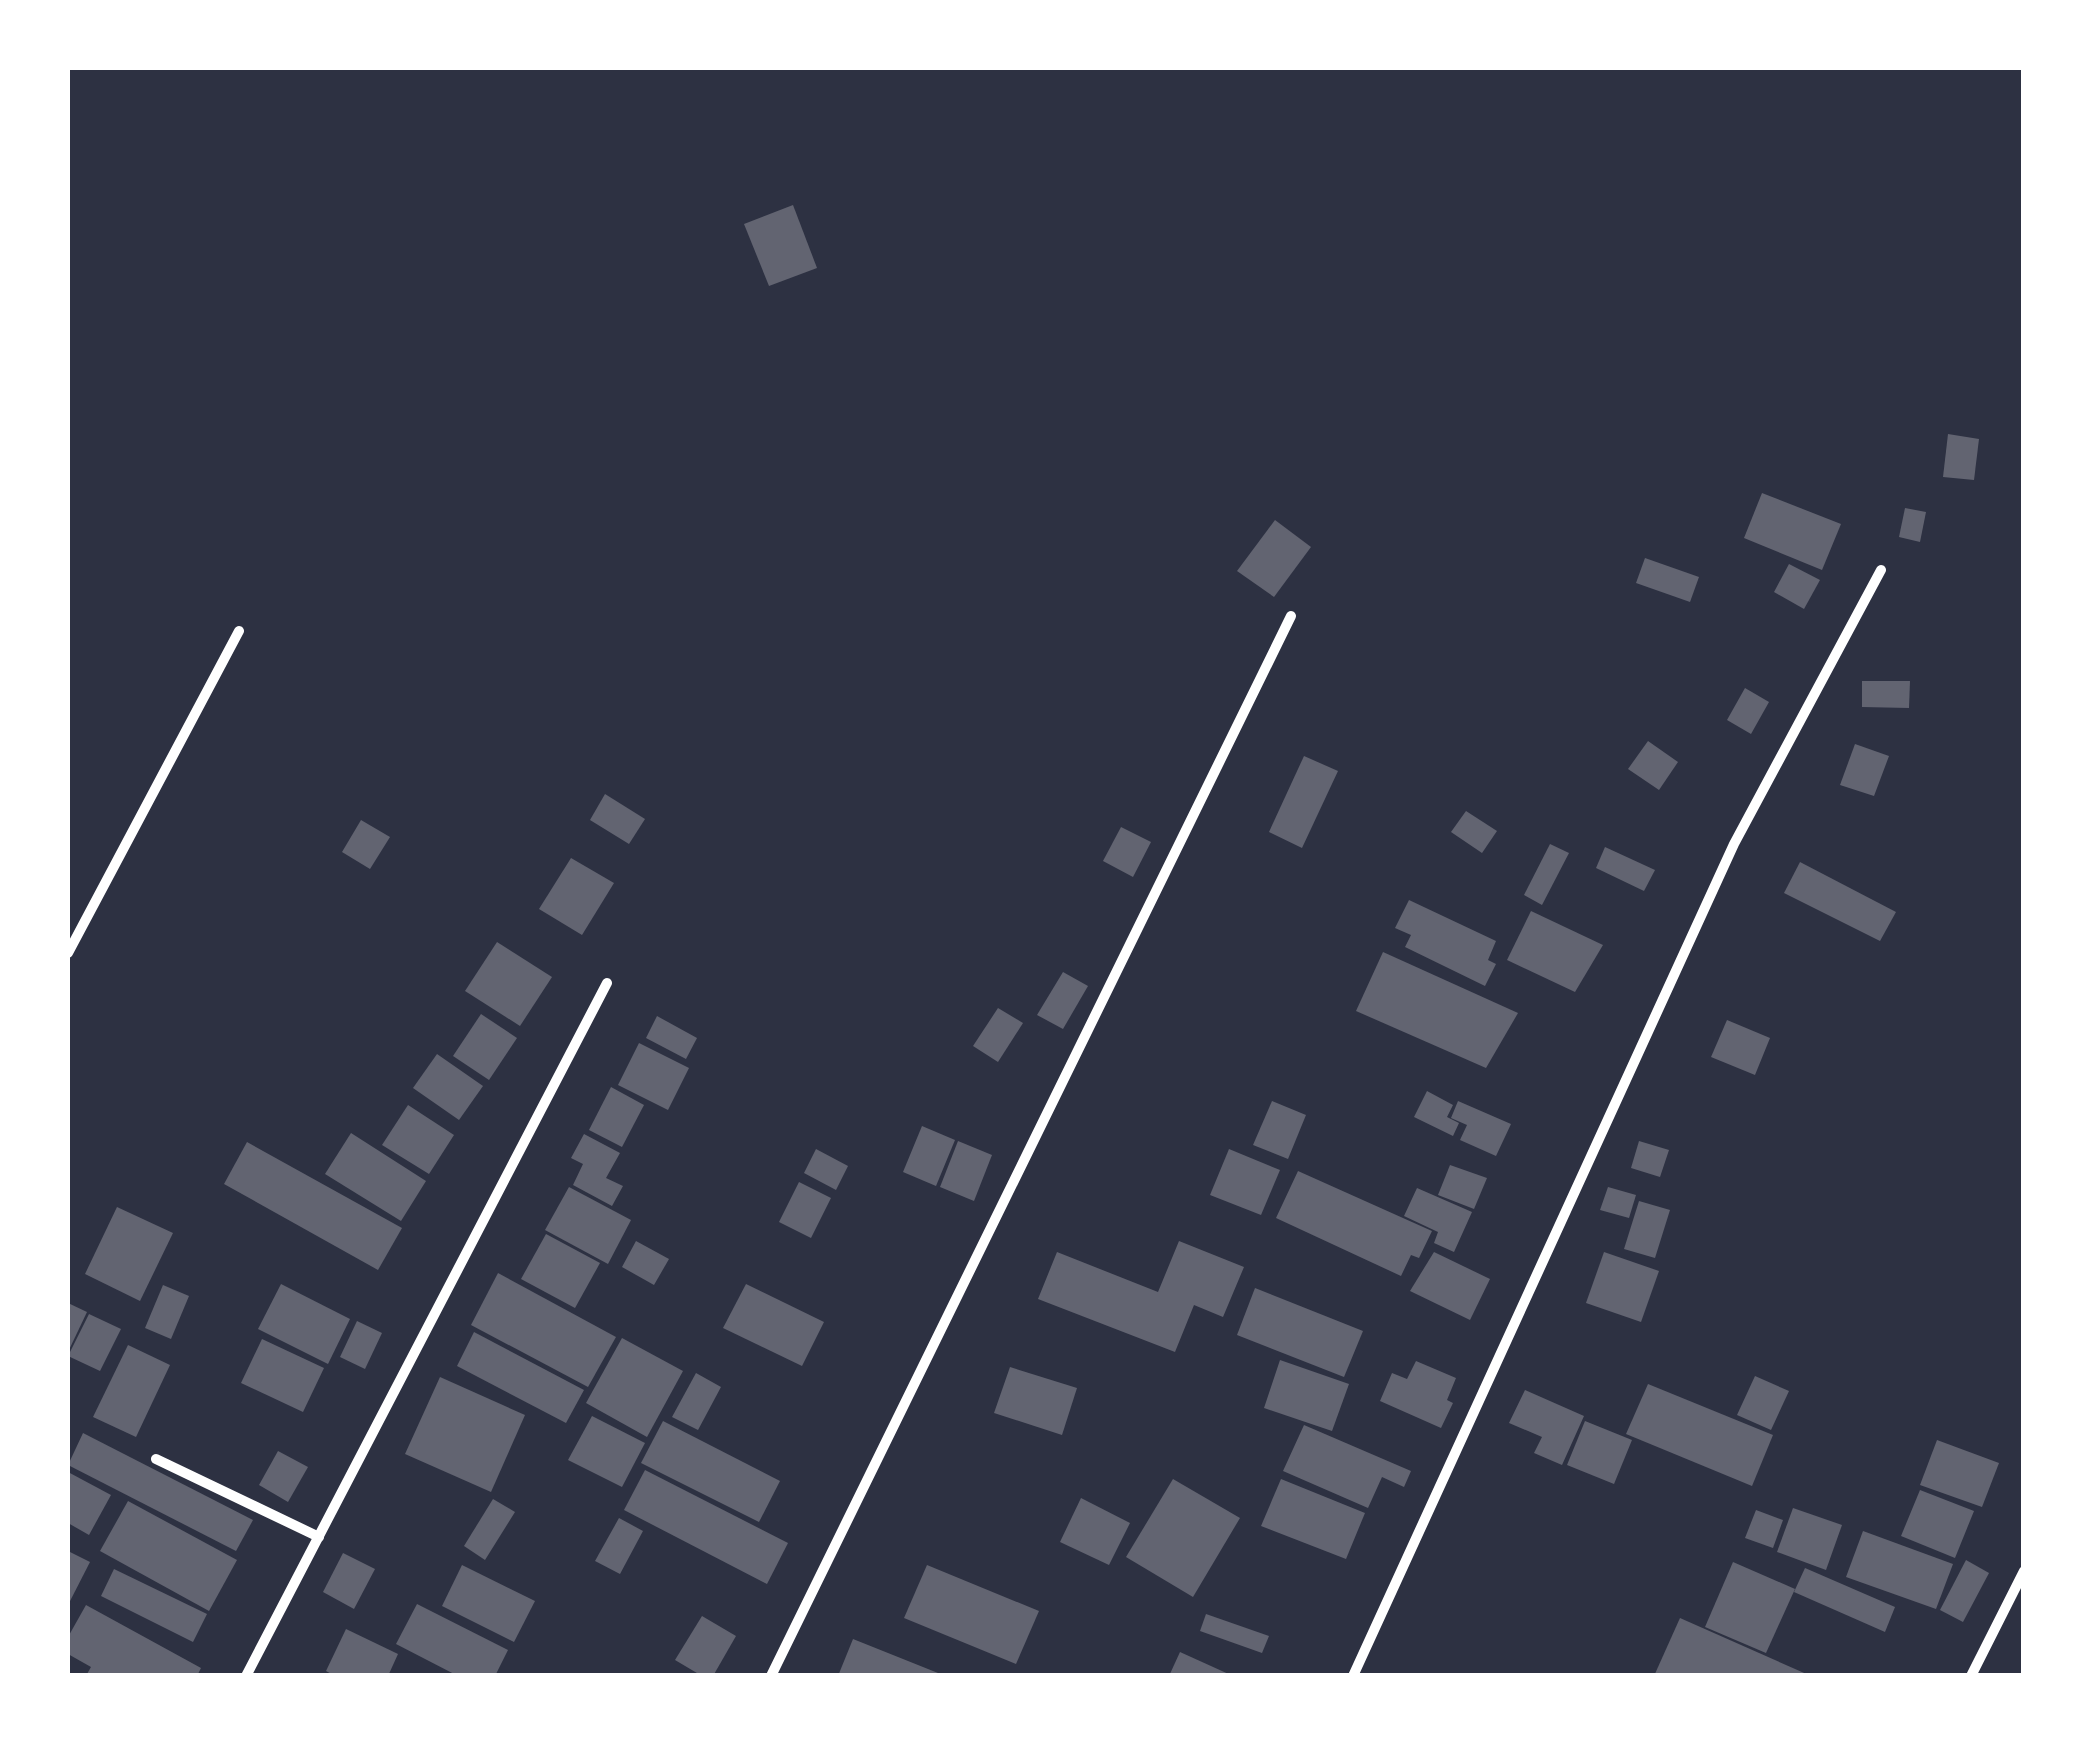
<svg xmlns="http://www.w3.org/2000/svg" width="2091" height="1743" font-family="Raleway,sans-serif">
  <style>
    .building { fill: #626471 }
    .lines { fill: none; stroke-linecap: round; stroke-linejoin: round }
    .minor { stroke: #fff; stroke-width: 10 }
  </style>
  <rect width="100%" height="100%" fill="#2d3142"/>
  <g class="building">
    <polygon points="793,205 817,268 769,286 744,224"/>
    <polygon points="1948,434 1979,439 1974,480 1943,477"/>
    <polygon points="1762,493 1841,524 1822,570 1744,538"/>
    <polygon points="1905,508 1926,512 1920,542 1899,537"/>
    <polygon points="1275,520 1311,547 1274,597 1237,571"/>
    <polygon points="1645,558 1699,577 1690,602 1636,583"/>
    <polygon points="1789,564 1820,580 1804,609 1774,592"/>
    <polygon points="1862,681 1910,681 1909,708 1862,707"/>
    <polygon points="1745,688 1769,702 1751,734 1727,720"/>
    <polygon points="1648,741 1678,762 1659,790 1628,769"/>
    <polygon points="1855,744 1889,756 1874,796 1840,785"/>
    <polygon points="1304,756 1338,771 1302,848 1269,832"/>
    <polygon points="605,794 645,819 629,844 590,820"/>
    <polygon points="1466,811 1497,831 1482,853 1451,832"/>
    <polygon points="361,820 390,837 370,869 342,852"/>
    <polygon points="1121,827 1151,842 1133,877 1103,861"/>
    <polygon points="1550,844 1569,853 1542,905 1524,895"/>
    <polygon points="1605,847 1655,870 1644,891 1596,868"/>
    <polygon points="571,858 614,883 582,935 539,909"/>
    <polygon points="1800,862 1896,912 1880,941 1784,893"/>
    <polygon points="1409,900 1496,941 1488,960 1496,964 1485,986 1405,947 1411,935 1395,928"/>
    <polygon points="1531,911 1603,945 1575,992 1507,960"/>
    <polygon points="497,942 552,977 520,1026 465,991"/>
    <polygon points="1383,952 1518,1013 1486,1068 1356,1011"/>
    <polygon points="1063,972 1088,986 1063,1029 1037,1015"/>
    <polygon points="998,1008 1023,1023 998,1062 973,1046"/>
    <polygon points="481,1014 517,1038 489,1080 453,1056"/>
    <polygon points="657,1016 697,1038 686,1059 646,1038"/>
    <polygon points="1727,1020 1770,1038 1755,1075 1711,1057"/>
    <polygon points="639,1043 689,1068 668,1110 618,1085"/>
    <polygon points="437,1054 483,1086 459,1120 413,1088"/>
    <polygon points="611,1087 644,1105 622,1147 589,1130"/>
    <polygon points="1427,1091 1453,1105 1447,1117 1459,1123 1453,1136 1414,1117"/>
    <polygon points="1272,1101 1306,1115 1288,1159 1253,1145"/>
    <polygon points="1458,1101 1511,1124 1496,1156 1460,1140 1467,1125 1451,1118"/>
    <polygon points="408,1105 454,1135 429,1174 382,1145"/>
    <polygon points="922,1126 955,1140 936,1186 903,1172"/>
    <polygon points="351,1133 426,1181 401,1221 325,1174"/>
    <polygon points="584,1134 620,1153 606,1178 623,1186 612,1206 573,1185 583,1164 571,1158"/>
    <polygon points="958,1141 992,1155 974,1201 940,1187"/>
    <polygon points="1639,1141 1669,1150 1660,1177 1631,1168"/>
    <polygon points="247,1142 402,1228 378,1270 224,1184"/>
    <polygon points="816,1149 848,1166 836,1190 804,1173"/>
    <polygon points="1229,1149 1280,1170 1261,1215 1210,1195"/>
    <polygon points="1450,1165 1487,1178 1474,1209 1438,1195"/>
    <polygon points="1298,1171 1432,1231 1419,1258 1411,1255 1401,1276 1276,1218"/>
    <polygon points="799,1182 831,1198 811,1238 779,1222"/>
    <polygon points="569,1187 631,1220 608,1264 545,1230"/>
    <polygon points="1608,1187 1636,1195 1629,1218 1600,1210"/>
    <polygon points="1417,1188 1472,1212 1454,1252 1434,1243 1438,1232 1404,1216"/>
    <polygon points="1639,1201 1670,1210 1655,1258 1624,1249"/>
    <polygon points="117,1207 173,1233 140,1301 85,1274"/>
    <polygon points="546,1234 600,1263 575,1308 521,1279"/>
    <polygon points="636,1241 669,1259 654,1285 622,1267"/>
    <polygon points="1179,1241 1244,1267 1223,1317 1194,1305 1175,1352 1038,1299 1057,1252 1158,1292"/>
    <polygon points="1434,1252 1490,1279 1470,1320 1410,1291"/>
    <polygon points="1604,1252 1659,1271 1641,1322 1586,1303"/>
    <polygon points="498,1273 616,1337 588,1387 471,1325"/>
    <polygon points="281,1284 350,1319 328,1364 258,1329"/>
    <polygon points="746,1284 824,1322 802,1366 723,1328"/>
    <polygon points="163,1285 189,1296 171,1339 145,1328"/>
    <polygon points="1255,1288 1363,1331 1344,1377 1237,1335"/>
    <polygon points="68,1303 87,1312 68,1352"/>
    <polygon points="89,1314 121,1329 100,1371 68,1356"/>
    <polygon points="357,1321 382,1333 365,1369 340,1357"/>
    <polygon points="474,1332 584,1390 566,1423 457,1366"/>
    <polygon points="622,1338 683,1371 647,1437 586,1403"/>
    <polygon points="262,1339 324,1368 303,1412 241,1383"/>
    <polygon points="128,1345 170,1365 136,1437 93,1417"/>
    <polygon points="1280,1360 1349,1384 1332,1431 1264,1408"/>
    <polygon points="1416,1361 1456,1378 1447,1400 1453,1403 1441,1428 1380,1401 1392,1373 1407,1379"/>
    <polygon points="1010,1367 1077,1388 1062,1435 994,1413"/>
    <polygon points="696,1373 721,1387 698,1430 672,1417"/>
    <polygon points="1755,1376 1789,1391 1771,1430 1737,1415"/>
    <polygon points="440,1377 525,1415 491,1492 405,1454"/>
    <polygon points="1648,1384 1773,1435 1752,1486 1626,1434"/>
    <polygon points="1525,1390 1584,1416 1562,1465 1534,1453 1542,1437 1509,1423"/>
    <polygon points="592,1416 645,1443 622,1487 568,1460"/>
    <polygon points="663,1421 780,1481 759,1522 641,1463"/>
    <polygon points="1585,1421 1632,1440 1614,1484 1567,1465"/>
    <polygon points="1304,1425 1411,1471 1404,1487 1382,1477 1368,1508 1283,1471"/>
    <polygon points="83,1433 253,1520 236,1551 68,1465"/>
    <polygon points="1937,1440 1999,1463 1982,1507 1920,1485"/>
    <polygon points="278,1451 308,1467 288,1502 259,1485"/>
    <polygon points="645,1470 788,1543 767,1584 624,1510"/>
    <polygon points="68,1472 111,1495 89,1535 68,1523"/>
    <polygon points="1173,1479 1240,1518 1193,1597 1126,1557"/>
    <polygon points="1281,1479 1365,1513 1346,1559 1261,1526"/>
    <polygon points="1920,1490 1974,1511 1955,1558 1901,1536"/>
    <polygon points="1081,1498 1130,1523 1109,1565 1060,1542"/>
    <polygon points="493,1499 515,1512 485,1560 464,1546"/>
    <polygon points="128,1501 237,1560 209,1611 100,1551"/>
    <polygon points="1793,1508 1842,1525 1826,1570 1777,1552"/>
    <polygon points="1756,1510 1783,1520 1773,1548 1745,1538"/>
    <polygon points="619,1518 643,1531 620,1574 595,1561"/>
    <polygon points="1863,1531 1953,1564 1936,1609 1846,1577"/>
    <polygon points="68,1551 90,1562 68,1605"/>
    <polygon points="343,1553 375,1569 354,1609 323,1592"/>
    <polygon points="1966,1560 1989,1573 1963,1622 1940,1610"/>
    <polygon points="1733,1562 1795,1589 1766,1653 1705,1627"/>
    <polygon points="462,1565 535,1601 514,1642 442,1606"/>
    <polygon points="927,1565 1039,1611 1016,1664 904,1618"/>
    <polygon points="1805,1568 1895,1607 1885,1632 1794,1592"/>
    <polygon points="114,1569 207,1614 193,1642 101,1596"/>
    <polygon points="417,1604 508,1650 495,1676 458,1676 396,1644"/>
    <polygon points="86,1605 201,1668 197,1676 87,1674 91,1667 68,1654 68,1637"/>
    <polygon points="1206,1614 1269,1636 1262,1653 1200,1631"/>
    <polygon points="702,1616 736,1636 713,1676 702,1676 675,1660"/>
    <polygon points="1680,1618 1811,1676 1654,1676"/>
    <polygon points="346,1629 398,1654 388,1676 335,1676 326,1671"/>
    <polygon points="853,1639 943,1675 943,1676 838,1676"/>
    <polygon points="1180,1652 1233,1676 1169,1676"/>
  </g>
  <g class="lines">
    <g class="minor">
      <polyline points="68,953 239,631"/>
      <polyline points="156,1459 319,1537"/>
      <polyline points="246,1676 607,983"/>
      <polyline points="771,1676 1291,616"/>
      <polyline points="1353,1676 1734,844 1881,570"/>
      <polyline points="1971,1676 2024,1571"/>
    </g>
  </g>
  <rect width="2091" height="1743" fill="none" stroke="#ffffff" stroke-width="140"/>
</svg>
